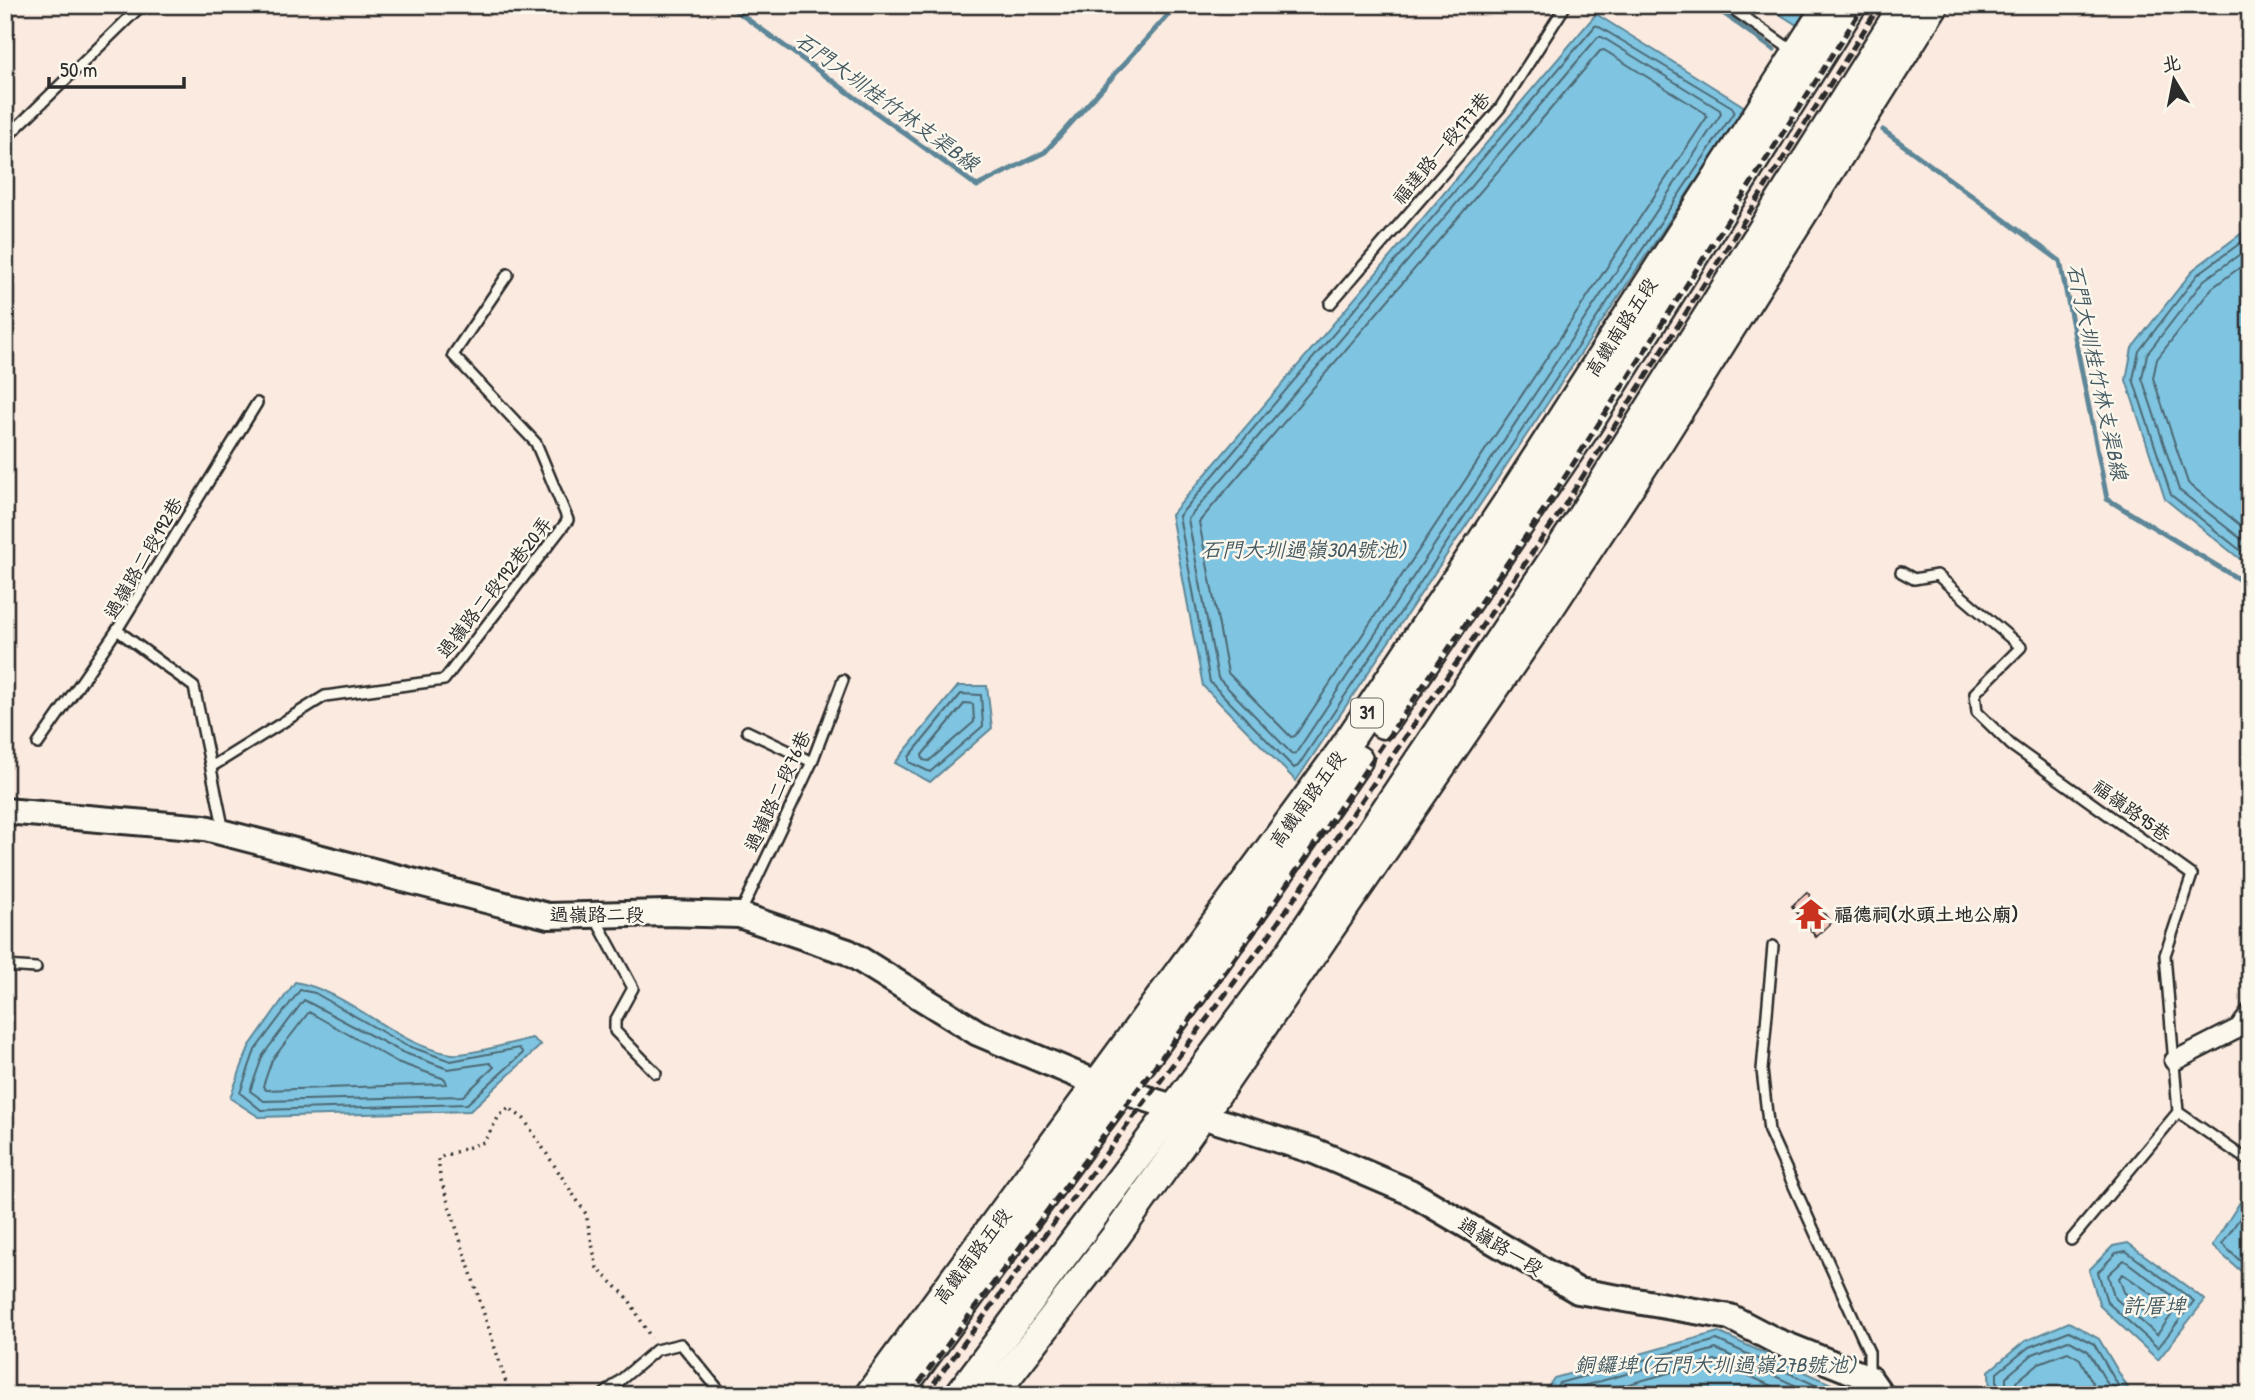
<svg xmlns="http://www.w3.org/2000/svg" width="2255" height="1400" font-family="'Patrick Hand','LXGW WenKai TC',sans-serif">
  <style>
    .water { fill: #7fc4e0; stroke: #5d8798; stroke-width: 2 }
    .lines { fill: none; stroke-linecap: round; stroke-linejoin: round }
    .shore { stroke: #4d6873; stroke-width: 2 }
    .stream { stroke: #5d8798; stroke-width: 5 }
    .building { fill: #facac1; stroke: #2b2b2b; stroke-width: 2 }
    .lane-casing { stroke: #2b2b2b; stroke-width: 14 }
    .street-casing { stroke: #2b2b2b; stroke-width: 23 }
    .secondary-casing { stroke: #2b2b2b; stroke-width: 30 }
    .primary-casing { stroke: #2b2b2b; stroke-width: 33 }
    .path { stroke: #2b2b2b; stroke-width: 3.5; stroke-dasharray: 2 5; stroke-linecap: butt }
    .lane { stroke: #fbf7ec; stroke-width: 9 }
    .street { stroke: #fbf7ec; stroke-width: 18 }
    .secondary { stroke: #fbf7ec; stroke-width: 24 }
    .primary { stroke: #fbf7ec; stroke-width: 28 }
    .rail { stroke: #2b2b2b; stroke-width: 5; stroke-dasharray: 10 5; stroke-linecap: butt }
    .labels { text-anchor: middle; stroke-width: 5; stroke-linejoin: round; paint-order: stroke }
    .shield { fill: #fbf7ec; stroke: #696865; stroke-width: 2 }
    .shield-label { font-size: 18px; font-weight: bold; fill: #2b2b2b }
    .street-label { font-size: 19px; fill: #2b2b2b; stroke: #fbf7ec }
    .poi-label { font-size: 19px; font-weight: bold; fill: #2b2b2b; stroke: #fbf7ec; text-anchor: start }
    .water-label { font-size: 21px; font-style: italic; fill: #445961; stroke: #fbf7ec }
  </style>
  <rect width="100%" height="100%" fill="#fbeadf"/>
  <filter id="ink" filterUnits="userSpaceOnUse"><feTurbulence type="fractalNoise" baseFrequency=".0143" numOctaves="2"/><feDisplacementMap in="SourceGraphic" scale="14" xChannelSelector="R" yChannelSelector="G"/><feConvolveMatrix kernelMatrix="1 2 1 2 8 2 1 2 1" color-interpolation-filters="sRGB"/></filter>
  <g filter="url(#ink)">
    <g class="water">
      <polygon points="1765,5 1809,5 1797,25"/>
      <polygon points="1596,14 1745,107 1296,781 1203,686 1171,515"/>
      <polygon points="2250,227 2250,567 2165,499 2126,380 2132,348 2194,269"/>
      <polygon points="958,686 987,686 992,728 930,782 895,763"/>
      <path d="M295 982C352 992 394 1046 452 1054 468 1056 514 1042 532 1038L541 1045 470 1111 259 1117 230 1098 249 1047Z"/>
      <polygon points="2244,1196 2250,1196 2250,1279 2212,1246"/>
      <polygon points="2128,1243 2205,1300 2158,1360 2100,1306 2089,1270 2113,1246"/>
      <polygon points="2069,1322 2099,1339 2129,1390 2121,1395 1990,1395 1989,1371 2025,1341"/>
      <polygon points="1718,1332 1842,1389 1847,1395 1543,1395 1554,1378"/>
    </g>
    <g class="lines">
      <g class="shore">
        <polygon points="1596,25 1732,107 1734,112 1298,766 1294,768 1210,682 1179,516"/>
        <polygon points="1598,37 1602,37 1720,110 1721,114 1296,753 1292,754 1218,678 1188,519"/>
        <polygon points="1604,50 1705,113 1707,117 1295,736 1291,737 1228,673 1199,522 1600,51"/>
        <polyline points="2250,236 2198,274 2139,351 2133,379 2171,495 2250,558"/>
        <polyline points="2250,247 2204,280 2147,354 2142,378 2179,490 2250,546"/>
        <polyline points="2250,260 2212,288 2157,359 2153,378 2188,483 2250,533"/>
        <polygon points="961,694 981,695 983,726 930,772 909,762 909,757"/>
        <polygon points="965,703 973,704 974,722 929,761 923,760 922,755"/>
        <polygon points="300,990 315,993 405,1045 451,1061 519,1048 523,1053 467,1104 261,1110 240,1093 255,1050"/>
        <polygon points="304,1000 402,1052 448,1069 490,1063 494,1067 463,1096 264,1101 250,1091 263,1055"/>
        <polygon points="309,1012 397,1062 445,1079 447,1084 266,1090 263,1086 272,1060"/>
        <polyline points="2250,1203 2222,1244 2250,1270"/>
        <polygon points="2126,1251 2194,1301 2158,1348 2107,1302 2098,1272 2116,1253"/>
        <polygon points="2124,1260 2181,1302 2157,1335 2114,1297 2108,1275"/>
        <polygon points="2123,1274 2166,1304 2156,1319 2152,1319 2124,1292 2119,1278"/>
        <polyline points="1551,1395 1559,1383 1717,1340 1837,1395"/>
        <polyline points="1562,1395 1565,1391 1716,1349 1816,1395"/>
        <polyline points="1590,1395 1715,1360 1791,1395"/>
        <polyline points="1997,1395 1997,1373 2029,1347 2069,1331 2094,1344 2119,1387 2119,1395"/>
        <polyline points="2006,1395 2006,1377 2033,1354 2068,1340 2088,1351 2110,1388 2110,1395"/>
        <polyline points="2016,1395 2016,1382 2039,1363 2068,1352 2080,1359 2099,1395"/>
      </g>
      <g class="stream">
        <polyline points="728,5 977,186 1045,152 1177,5"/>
        <polyline points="1712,5 1774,50"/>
        <polyline points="1883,130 2060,261 2107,499 2250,586"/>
      </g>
    </g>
    <polygon class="building" points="1807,892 1831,923 1816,937 1792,906"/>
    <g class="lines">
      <defs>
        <g id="lane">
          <polyline points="1727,5 1793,51"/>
          <polyline points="5,139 142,5"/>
          <polyline points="1330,304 1500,108 1566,5"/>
          <polyline points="1901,572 1914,579 1937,575 2021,647 1975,693 1977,712 2011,745 2192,875 2165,955 2178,1112 2250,1162"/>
          <polyline points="747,731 812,762"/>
          <polyline points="38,744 117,630"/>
          <polyline points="211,767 325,696 444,680 568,520 536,443 453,355 508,274"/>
          <polyline points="224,831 194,687 117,630 257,403"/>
          <polyline points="740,914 812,762 843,680"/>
          <polyline points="594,916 633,988 615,1021 615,1031 656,1073"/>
          <polyline points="1773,946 1762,1070 1769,1131 1869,1352 1869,1376"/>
          <polyline points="5,966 36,968"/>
          <polyline points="2071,1240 2178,1112"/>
          <polyline points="603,1395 656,1350 681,1344 723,1395"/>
        </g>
        <polyline id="street" points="2174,1061 2239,1028 2250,1013"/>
        <polyline id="secondary" points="5,811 205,828 548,916 666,913 739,915 848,952 978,1033 1099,1084 1314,1151 1410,1192 1578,1291 1730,1317 1776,1341 1869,1378 1881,1395"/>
        <g id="primary">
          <polyline points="1383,724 1588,424 1852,5"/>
          <polyline points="869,1395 1343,749 1512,496 1828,5"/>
          <path d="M897 1395C1051 1183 1210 976 1358 760"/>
          <polyline points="959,1395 1290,953 1573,530 1904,5"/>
          <polyline points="993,1395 1115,1237 1202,1115 1551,606 1659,442 1934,5"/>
        </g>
      </defs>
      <use href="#lane" class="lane-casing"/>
      <use href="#street" class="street-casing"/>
      <use href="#secondary" class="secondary-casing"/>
      <use href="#primary" class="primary-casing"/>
      <polyline class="path" points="510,1395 440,1177 438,1158 484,1142 499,1116 509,1108 524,1119 586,1214 597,1268 628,1298 651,1338"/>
      <use href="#lane" class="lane"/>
      <use href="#street" class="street"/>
      <use href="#secondary" class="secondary"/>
      <use href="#primary" class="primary"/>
      <g class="rail">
        <polyline points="910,1395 1251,937 1549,502 1864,5"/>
        <polyline points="925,1395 1263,944 1561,511 1880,5"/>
      </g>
    </g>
  </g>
  <defs>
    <symbol id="temple-bare" viewBox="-9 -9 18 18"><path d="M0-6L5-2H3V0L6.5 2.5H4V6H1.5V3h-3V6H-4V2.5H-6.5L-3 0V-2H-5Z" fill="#c8321e" stroke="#fbf7ec" stroke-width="2.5" paint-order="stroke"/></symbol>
  </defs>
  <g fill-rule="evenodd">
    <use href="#temple-bare" x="1789" y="892" width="44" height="44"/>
  </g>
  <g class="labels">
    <rect class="shield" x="1351" y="698.5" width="32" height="29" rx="5"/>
    <g class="shield-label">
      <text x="1367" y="719">31</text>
    </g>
    <g class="street-label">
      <text transform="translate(1441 148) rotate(-50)" y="7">福達路一段177巷</text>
      <text transform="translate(1621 327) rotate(-57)" y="7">高鐵南路五段</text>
      <text transform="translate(143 558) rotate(-60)" y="7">過嶺路二段192巷</text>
      <text transform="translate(494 587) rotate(-52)" y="7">過嶺路二段192巷20弄</text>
      <text transform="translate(777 791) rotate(-65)" y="7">過嶺路二段76巷</text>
      <text transform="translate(1307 799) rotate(-54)" y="7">高鐵南路五段</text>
      <text transform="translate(2132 810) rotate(36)" y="7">福嶺路95巷</text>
      <text x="597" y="921">過嶺路二段</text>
      <text transform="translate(1501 1246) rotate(31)" y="7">過嶺路一段</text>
      <text transform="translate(972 1256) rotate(-53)" y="7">高鐵南路五段</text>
    </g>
    <g class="poi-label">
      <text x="1834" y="921">福德祠(水頭土地公廟)</text>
    </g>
    <g class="water-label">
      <text transform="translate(887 102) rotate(36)" y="7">石門大圳桂竹林支渠B線</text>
      <text transform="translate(2097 372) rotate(78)" y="7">石門大圳桂竹林支渠B線</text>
      <text x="1303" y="557">石門大圳過嶺30A號池)</text>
      <text x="2154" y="1313">許厝埤</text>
      <text x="1715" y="1372">銅鑼埤 (石門大圳過嶺27B號池)</text>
    </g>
  </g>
  <rect width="2255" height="1400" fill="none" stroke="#fbf7ec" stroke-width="28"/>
  <rect x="14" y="14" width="2227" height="1372" fill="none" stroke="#2b2b2b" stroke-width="2.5" filter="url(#ink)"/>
  <g transform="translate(2174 80) rotate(350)" stroke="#fbf7ec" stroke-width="5" paint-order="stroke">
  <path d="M0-5L12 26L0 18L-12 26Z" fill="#2b2b2b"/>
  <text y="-10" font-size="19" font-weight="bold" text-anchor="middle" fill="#2b2b2b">北</text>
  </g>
  <path d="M49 77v10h135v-10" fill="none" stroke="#2b2b2b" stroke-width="3.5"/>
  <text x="60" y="77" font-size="21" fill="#2b2b2b" stroke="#fbf7ec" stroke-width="5" paint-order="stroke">50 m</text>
</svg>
